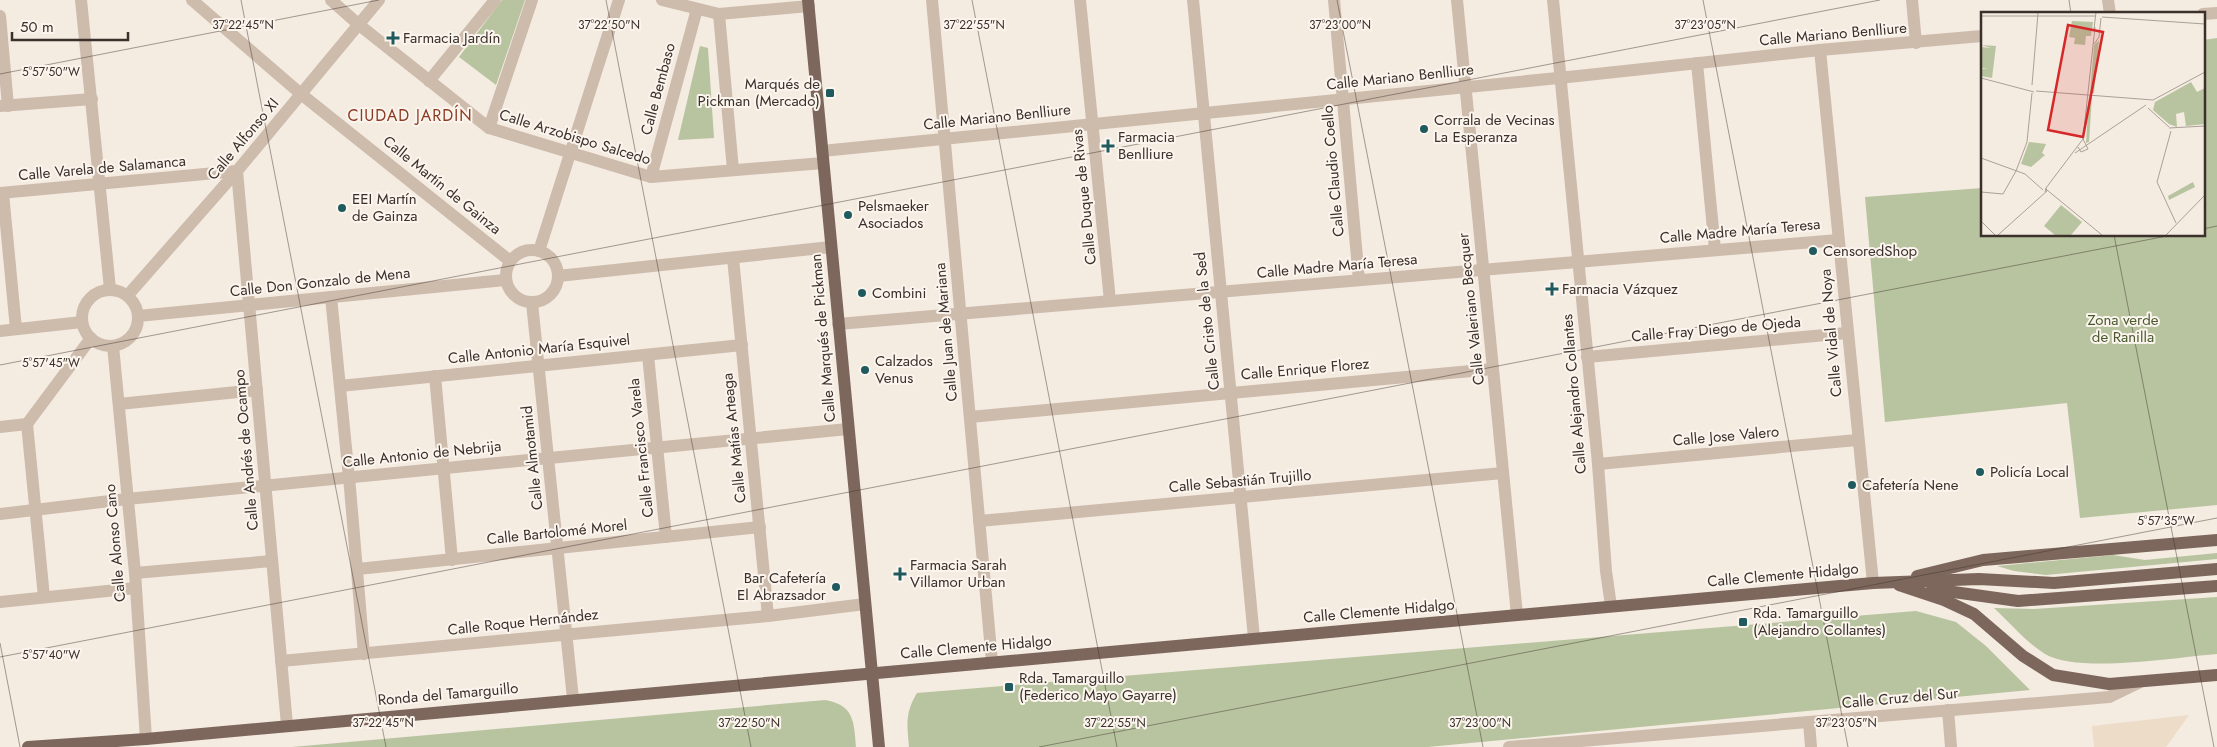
<svg xmlns="http://www.w3.org/2000/svg" width="2217" height="747" font-family="Jost,sans-serif">
  <style>
    .green { fill: #b8c4a0 }
    .plaza { fill: #ecdcc8 }
    .lines { fill: none; stroke-linecap: round; stroke-linejoin: round }
    .minor { stroke: #cdbbac; stroke-width: 12 }
    .primary { stroke: #7d675c; stroke-width: 12 }
    .ticks { fill: none; stroke: #3b302b; stroke-width: 1; stroke-opacity: 0.45 }
    .poi-dot { fill: #1f5a5e; stroke: #fbf5ee; stroke-width: 2 }
    .labels { text-anchor: middle; stroke-width: 4; stroke-linejoin: round; paint-order: stroke }
    .street-label { font-size: 15px; fill: #3b302b; stroke: #fbf5ee }
    .poi-label { font-size: 15px; fill: #3b302b; stroke: #fbf5ee; text-anchor: start }
    .park-label { font-size: 15px; fill: #4a5a2e; stroke: #fbf5ee }
    .neighbourhood-label { font-size: 16px; letter-spacing: 1px; fill: #8c3b22; stroke: #fbf5ee }
    .inset-road { fill: none; stroke: #aaa098; stroke-width: 1 }
    .view { fill: #d62828; fill-opacity: 0.15; stroke: #d62828; stroke-width: 2.5 }
    .inset-edge { fill: none; stroke: #3b302b; stroke-width: 2.5 }
    .ticks-label { font-size: 12px; text-anchor: middle; fill: #3b302b; stroke: #fbf5ee; stroke-width: 4; stroke-linejoin: round; paint-order: stroke }
  </style>
  <rect width="100%" height="100%" fill="#f4ebe1"/>
  <g class="green">
    <polygon points="502,0 525,0 496,85 459,57"/>
    <polygon points="2217,38 2217,505 2080,518 2067,403 1885,422 1865,197 1982,188 1982,235 2203,235 2203,40"/>
    <polygon points="700,46 708,48 714,138 678,140"/>
    <polygon points="2217,553 2217,559 2046,575 2014,571 1997,566 2113,555 2145,560"/>
    <path d="M2217 597V654C2177 657 2079 674 2045 654 2027 643 2010 623 1994 608L2034 609Z"/>
    <path d="M1916 611 1956 622 1986 646 2030 690 1428 747H909C907 724 905 713 917 693Z"/>
    <path d="M825 700C854 705 854 721 856 747H292Z"/>
  </g>
  <polygon class="plaza" points="2189,715 2166,747 2094,747 2092,726"/>
  <g class="lines">
    <g class="minor">
      <polyline points="81,0 110,289"/>
      <polyline points="192,0 301,94 510,261"/>
      <polyline points="331,0 358,24 489,128 651,177 823,163"/>
      <polyline points="662,0 719,14 809,6"/>
      <polyline points="932,0 992,662"/>
      <polyline points="1080,0 1110,301"/>
      <polyline points="1193,0 1254,638"/>
      <polyline points="1334,0 1359,280"/>
      <polyline points="1457,0 1517,615"/>
      <polyline points="1553,0 1598,464 1606,571 1611,606"/>
      <polyline points="1912,0 1916,43"/>
      <polyline points="2108,0 2110,14"/>
      <polyline points="719,14 733,170"/>
      <polyline points="2203,14 2217,13"/>
      <polyline points="0,16 8,106"/>
      <polyline points="1820,50 1873,583"/>
      <polyline points="1697,63 1715,250"/>
      <polyline points="429,81 495,0"/>
      <polyline points="0,106 92,99"/>
      <polyline points="489,128 532,0"/>
      <polyline points="822,151 1578,76 1820,50 1982,36"/>
      <polyline points="651,177 697,9"/>
      <polyline points="0,193 237,171 287,725"/>
      <polyline points="3,193 16,329"/>
      <circle cx="532" cy="276" r="26"/>
      <polyline points="539,251 619,0"/>
      <polyline points="733,258 768,616"/>
      <polyline points="558,276 831,247"/>
      <circle cx="110" cy="318" r="28"/>
      <polyline points="128,295 237,171 379,0"/>
      <polyline points="331,297 350,488 364,654"/>
      <polyline points="532,303 573,699"/>
      <polyline points="138,316 505,280"/>
      <polyline points="838,324 1838,240"/>
      <polyline points="0,331 82,322"/>
      <polyline points="113,346 135,573 146,739"/>
      <polyline points="648,355 666,537"/>
      <polyline points="1587,357 1847,333"/>
      <polyline points="435,376 452,560"/>
      <polyline points="340,386 742,345"/>
      <polyline points="119,404 257,390"/>
      <polyline points="970,417 1493,369"/>
      <polyline points="27,424 44,597"/>
      <polyline points="27,424 91,338"/>
      <polyline points="0,427 27,424"/>
      <polyline points="1598,464 1857,440"/>
      <polyline points="0,514 127,499 848,429"/>
      <polyline points="979,521 1503,473"/>
      <polyline points="358,569 760,527"/>
      <polyline points="135,573 272,561"/>
      <polyline points="0,602 136,588"/>
      <polyline points="281,661 768,616 865,604"/>
      <polyline points="1948,710 1951,747"/>
      <polyline points="1809,722 1811,747"/>
      <polyline points="1509,747 2109,697 2140,682"/>
    </g>
    <g class="primary">
      <polyline points="808,0 879,747"/>
      <polyline points="1917,576 1983,560 2217,540"/>
      <polyline points="1899,585 1944,600 1974,614 2023,656 2053,675 2109,684 2217,675"/>
      <polyline points="1932,589 2018,601 2217,586"/>
      <polyline points="28,747 146,739 1873,583 1979,579 2054,583 2217,569"/>
    </g>
  </g>
  <path class="ticks" d="M241 0 386 747M606 0 751 747M972 0 1117 747M1337 0 1483 747M1703 0 1848 747M2069 0 2071 14M0 74 379 0M2203 229 2217 226M2114 235 2214 747M0 365 1880 0M0 643 20 747M0 657 2172 235M1039 747 2217 518"/>
  <g class="poi-dot">
    <path d="M390.5 30.5h5v5h5v5h-5v5h-5v-5h-5v-5h5z"/>
    <rect x="825" y="88" width="10" height="10" rx="2.5"/>
    <circle cx="1424" cy="129" r="5"/>
    <path d="M1105.5 138.5h5v5h5v5h-5v5h-5v-5h-5v-5h5z"/>
    <circle cx="342" cy="208" r="5"/>
    <circle cx="848" cy="215" r="5"/>
    <circle cx="1813" cy="251" r="5"/>
    <path d="M1549.5 281.5h5v5h5v5h-5v5h-5v-5h-5v-5h5z"/>
    <circle cx="862" cy="293" r="5"/>
    <circle cx="865" cy="370" r="5"/>
    <circle cx="1980" cy="472" r="5"/>
    <circle cx="1852" cy="485" r="5"/>
    <path d="M897.5 566.5h5v5h5v5h-5v5h-5v-5h-5v-5h5z"/>
    <circle cx="836" cy="587" r="5"/>
    <rect x="1738" y="617" width="10" height="10" rx="2.5"/>
    <rect x="1004" y="682" width="10" height="10" rx="2.5"/>
  </g>
  <g class="labels">
    <g class="street-label">
      <text transform="translate(1833 34) rotate(-5)" y="5">Calle Mariano Benlliure</text>
      <text transform="translate(1400 77) rotate(-6)" y="5">Calle Mariano Benlliure</text>
      <text transform="translate(658 89) rotate(-75)" y="5">Calle Bembaso</text>
      <text transform="translate(997 117) rotate(-6)" y="5">Calle Mariano Benlliure</text>
      <text transform="translate(575 137) rotate(17)" y="5">Calle Arzobispo Salcedo</text>
      <text transform="translate(243 139) rotate(-50)" y="5">Calle Alfonso XI</text>
      <text transform="translate(102 168) rotate(-5)" y="5">Calle Varela de Salamanca</text>
      <text transform="translate(1333 171) rotate(-95)" y="5">Calle Claudio Coello</text>
      <text transform="translate(442 185) rotate(39)" y="5">Calle Martín de Gainza</text>
      <text transform="translate(1084 197) rotate(-96)" y="5">Calle Duque de Rivas</text>
      <text transform="translate(1740 231) rotate(-5)" y="5">Calle Madre María Teresa</text>
      <text transform="translate(1337 266) rotate(-5)" y="5">Calle Madre María Teresa</text>
      <text transform="translate(320 282) rotate(-6)" y="5">Calle Don Gonzalo de Mena</text>
      <text transform="translate(1471 309) rotate(-96)" y="5">Calle Valeriano Becquer</text>
      <text transform="translate(1207 321) rotate(-96)" y="5">Calle Cristo de la Sed</text>
      <text transform="translate(1716 329) rotate(-5)" y="5">Calle Fray Diego de Ojeda</text>
      <text transform="translate(946 332) rotate(-95)" y="5">Calle Juan de Mariana</text>
      <text transform="translate(1831 333) rotate(-95)" y="5">Calle Vidal de Noya</text>
      <text transform="translate(823 338) rotate(-95)" y="5">Calle Marqués de Pickman</text>
      <text transform="translate(539 349) rotate(-6)" y="5">Calle Antonio María Esquivel</text>
      <text transform="translate(1305 369) rotate(-5)" y="5">Calle Enrique Florez</text>
      <text transform="translate(1574 394) rotate(-95)" y="5">Calle Alejandro Collantes</text>
      <text transform="translate(1726 436) rotate(-5)" y="5">Calle Jose Valero</text>
      <text transform="translate(734 438) rotate(-96)" y="5">Calle Matías Arteaga</text>
      <text transform="translate(641 448) rotate(-96)" y="5">Calle Francisco Varela</text>
      <text transform="translate(246 450) rotate(-95)" y="5">Calle Andrés de Ocampo</text>
      <text transform="translate(422 454) rotate(-6)" y="5">Calle Antonio de Nebrija</text>
      <text transform="translate(532 458) rotate(-96)" y="5">Calle Almotamid</text>
      <text transform="translate(1240 481) rotate(-5)" y="5">Calle Sebastián Trujillo</text>
      <text transform="translate(557 532) rotate(-6)" y="5">Calle Bartolomé Morel</text>
      <text transform="translate(115 543) rotate(-95)" y="5">Calle Alonso Cano</text>
      <text transform="translate(1783 575) rotate(-5)" y="5">Calle Clemente Hidalgo</text>
      <text transform="translate(1379 611) rotate(-5)" y="5">Calle Clemente Hidalgo</text>
      <text transform="translate(523 622) rotate(-6)" y="5">Calle Roque Hernández</text>
      <text transform="translate(976 647) rotate(-5)" y="5">Calle Clemente Hidalgo</text>
      <text transform="translate(448 694) rotate(-5)" y="5">Ronda del Tamarguillo</text>
      <text transform="translate(1900 698) rotate(-5)" y="5">Calle Cruz del Sur</text>
    </g>
    <g class="poi-label">
      <text x="403" y="43">Farmacia Jardín</text>
      <text x="820" y="89" text-anchor="end">Marqués de<tspan x="820" dy="17">Pickman (Mercado)</tspan></text>
      <text x="1434" y="125">Corrala de Vecinas<tspan x="1434" dy="17">La Esperanza</tspan></text>
      <text x="1118" y="142">Farmacia<tspan x="1118" dy="17">Benlliure</tspan></text>
      <text x="352" y="204">EEI Martín<tspan x="352" dy="17">de Gainza</tspan></text>
      <text x="858" y="211">Pelsmaeker<tspan x="858" dy="17">Asociados</tspan></text>
      <text x="1823" y="256">CensoredShop</text>
      <text x="1562" y="294">Farmacia Vázquez</text>
      <text x="872" y="298">Combini</text>
      <text x="875" y="366">Calzados<tspan x="875" dy="17">Venus</tspan></text>
      <text x="1990" y="477">Policía Local</text>
      <text x="1862" y="490">Cafetería Nene</text>
      <text x="910" y="570">Farmacia Sarah<tspan x="910" dy="17">Villamor Urban</tspan></text>
      <text x="826" y="583" text-anchor="end">Bar Cafetería<tspan x="826" dy="17">El Abrazsador</tspan></text>
      <text x="1753" y="618">Rda. Tamarguillo<tspan x="1753" dy="17">(Alejandro Collantes)</tspan></text>
      <text x="1019" y="683">Rda. Tamarguillo<tspan x="1019" dy="17">(Federico Mayo Gayarre)</tspan></text>
    </g>
    <g class="park-label">
      <text x="2123" y="325">Zona verde<tspan x="2123" dy="17">de Ranilla</tspan></text>
    </g>
    <g class="neighbourhood-label">
      <text x="410" y="121">CIUDAD JARDÍN</text>
    </g>
  </g>
  <g transform="translate(1981 12)">
    <rect width="224" height="224" fill="#f4ebe1"/>
    <path d="M91 9 112 10 110 24H105L104 33 93 32 94 26 88 25ZM118 28 113 81 109 82 113 33ZM0 33 15 34 11 66 0 64V57H7L0 56V35L10 36ZM210 70 216 80 224 76V112L205 114 203 100 195 102 196 115 188 112 172 98 174 90ZM111 84 108 130 105 131 108 85ZM48 130 65 132 61 141 64 143 50 155 40 152ZM212 170 214 175 188 188 187 184ZM80 193 101 210 90 223H74L63 214Z" fill="#b8c4a0"/>
    <path class="inset-road" d="M0 4H114M121 5 224 12M113 17 115 0M113 32 118 25 120 6M0 66 53 80M51 73 57 1M55 79 172 88 224 60M167 96 188 115M188 116 224 114M190 119 176 170 195 211M97 135 100 140 107 137 102 127M94 141 165 93M0 146 44 162 62 178M35 159 46 130 51 81M65 176 102 127 114 15M66 178 121 223M0 180 22 182 35 159M0 209 14 223M17 223 66 179 65 176 64 180M185 223 224 183"/>
    <path class="view" d="M87 13 122 20 102 125 67 118Z"/>
    <rect width="224" height="224" class="inset-edge"/>
  </g>
  <g class="ticks-label">
    <text x="243" y="29">37°22'45"N</text>
    <text x="609" y="29">37°22'50"N</text>
    <text x="974" y="29">37°22'55"N</text>
    <text x="1340" y="29">37°23'00"N</text>
    <text x="1705" y="29">37°23'05"N</text>
    <text x="51" y="76">5°57'50"W</text>
    <text x="51" y="367">5°57'45"W</text>
    <text x="2166" y="525">5°57'35"W</text>
    <text x="51" y="659">5°57'40"W</text>
    <text x="383" y="727">37°22'45"N</text>
    <text x="749" y="727">37°22'50"N</text>
    <text x="1115" y="727">37°22'55"N</text>
    <text x="1480" y="727">37°23'00"N</text>
    <text x="1846" y="727">37°23'05"N</text>
  </g>
  <path d="M12 32v8h116v-8" fill="none" stroke="#3b302b" stroke-width="2.5"/>
  <text x="20" y="32" font-size="15" fill="#3b302b" stroke="#fbf5ee" stroke-width="4" paint-order="stroke">50 m</text>
</svg>
